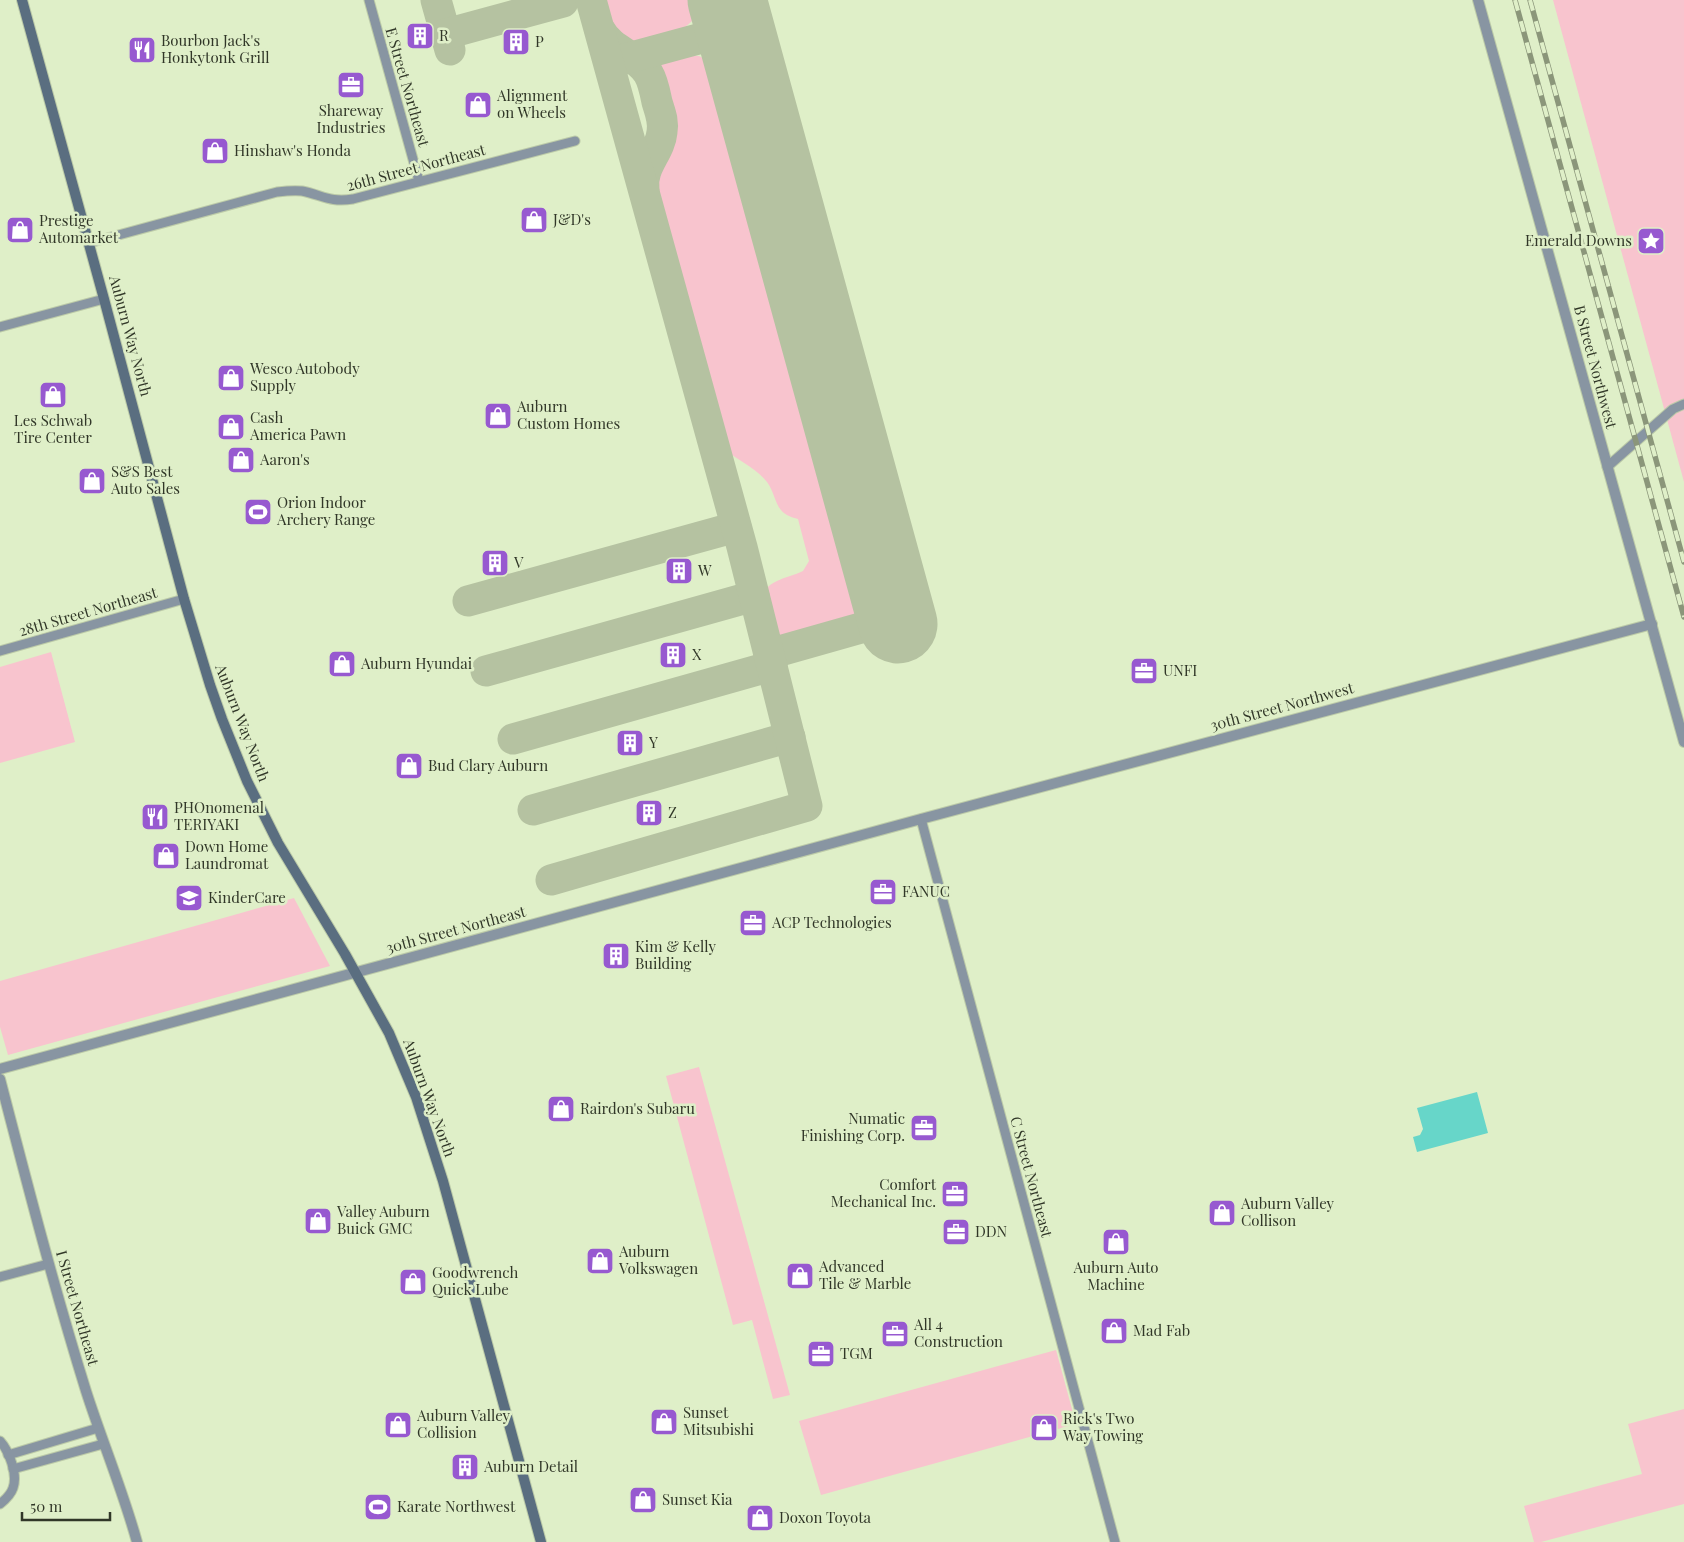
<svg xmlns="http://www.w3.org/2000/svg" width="1684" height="1542" font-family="'Playfair Display',serif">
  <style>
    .green { fill: #f8c4ce }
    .water { fill: #67d6c9 }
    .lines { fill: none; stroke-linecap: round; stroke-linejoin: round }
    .taxiway { stroke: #b5c2a1; stroke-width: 31 }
    .runway { stroke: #b5c2a1; stroke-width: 79 }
    .minor-casing { stroke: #bccaa8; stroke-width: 11 }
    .tertiary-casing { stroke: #bccaa8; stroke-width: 12 }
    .secondary-casing { stroke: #bccaa8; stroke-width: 12 }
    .minor { stroke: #8895a2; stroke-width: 9 }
    .tertiary { stroke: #8895a2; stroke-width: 10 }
    .secondary { stroke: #5a6e80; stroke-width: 10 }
    .rail-casing { stroke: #8b967a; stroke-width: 5.5 }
    .rail { stroke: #dfefc8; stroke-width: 4; stroke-dasharray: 11; stroke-linecap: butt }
    .labels { text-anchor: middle; stroke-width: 5; stroke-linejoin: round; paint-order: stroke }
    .poi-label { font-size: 15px; fill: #313728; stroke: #dfefc8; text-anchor: start }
    .street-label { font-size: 15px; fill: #313728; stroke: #dfefc8 }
  </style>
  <rect width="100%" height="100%" fill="#dfefc8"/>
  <g class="green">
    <path d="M602 0H698L697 16C692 21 686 27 679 31 663 39 627 51 613 34 608 28 605 8 602 0Z"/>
    <polygon points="1553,0 1684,0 1684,482"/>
    <path d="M681 55 699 56 714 64 722 74 740 132 832 462 871 617C843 632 805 641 773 640 764 622 751 592 777 581 785 577 795 575 803 571L809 561 798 519C795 518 790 517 787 515 775 509 775 492 767 482 755 467 737 460 723 448L673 275 651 190V181L655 168 669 143 671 130 655 66 664 58Z"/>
    <polygon points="51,652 75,742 0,763 0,667"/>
    <polygon points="294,898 330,966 8,1055 0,1027 0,981"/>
    <polygon points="699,1067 790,1395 773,1399 752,1320 733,1325 666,1076"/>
    <polygon points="1056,1350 1076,1424 821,1495 799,1421"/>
    <polygon points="1684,1409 1684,1504 1541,1542 1534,1542 1524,1506 1642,1474 1628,1424"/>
  </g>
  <polygon class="water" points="1477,1092 1488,1133 1417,1152 1413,1137 1420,1135 1423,1129 1417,1108"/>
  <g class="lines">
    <g class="taxiway">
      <polyline points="436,0 450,50"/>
      <path d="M600 30C612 52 636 54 648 73 653 81 655 92 657 102 660 112 664 121 662 132 660 153 641 166 644 189"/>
      <polyline points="446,34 563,2"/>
      <polyline points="617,61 735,29"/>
      <polyline points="468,601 736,527"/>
      <polyline points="769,654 896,618"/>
      <polyline points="486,671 754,596"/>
      <polyline points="513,739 772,666"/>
      <polyline points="533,810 790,737"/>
      <polyline points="551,880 807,806 742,547 591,0"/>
    </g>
    <polyline class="runway" points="727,0 898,624"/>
    <defs>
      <g id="minor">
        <polyline points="369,0 419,181"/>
        <path d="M89 243 277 192C285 191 294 190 302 191 322 195 330 203 353 199L575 141"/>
        <polyline points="0,327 104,299"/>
        <polyline points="1607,467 1673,409 1684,404"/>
        <polyline points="0,651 184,599"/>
        <polyline points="921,819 1115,1542"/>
        <polyline points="0,1277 48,1264"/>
        <path d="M0 1441C9 1451 18 1474 13 1488 11 1494 5 1500 0 1504"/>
        <polyline points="8,1455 98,1428"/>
        <polyline points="13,1469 103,1444"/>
      </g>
      <g id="tertiary">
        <polyline points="1478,0 1684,742"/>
        <polyline points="0,1069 921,819 1652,624"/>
        <path d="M0 1079C27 1183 54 1288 86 1391 102 1441 123 1491 137 1542"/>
      </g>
      <polyline id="secondary" points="22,0 104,299 184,599 210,685 222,719 247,781 278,843 345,954 389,1033 416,1097 443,1181 541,1542"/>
    </defs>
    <use href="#minor" class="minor-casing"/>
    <use href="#tertiary" class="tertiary-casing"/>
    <use href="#secondary" class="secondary-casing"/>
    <use href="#minor" class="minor"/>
    <use href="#tertiary" class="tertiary"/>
    <use href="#secondary" class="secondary"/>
    <defs>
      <g id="rail">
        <polyline points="1515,0 1684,617"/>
        <polyline points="1530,0 1684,562"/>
      </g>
    </defs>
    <use href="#rail" class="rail-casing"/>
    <use href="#rail" class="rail"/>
  </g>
  <defs>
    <symbol id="building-square" viewBox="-11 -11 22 22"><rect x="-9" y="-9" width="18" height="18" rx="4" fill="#9759d0" stroke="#dfefc8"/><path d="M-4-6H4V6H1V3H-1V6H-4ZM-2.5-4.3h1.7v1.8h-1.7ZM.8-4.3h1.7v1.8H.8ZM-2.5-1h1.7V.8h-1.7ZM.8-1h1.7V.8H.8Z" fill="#fff"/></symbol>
    <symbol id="restaurant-square" viewBox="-11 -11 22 22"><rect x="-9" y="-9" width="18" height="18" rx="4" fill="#9759d0" stroke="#dfefc8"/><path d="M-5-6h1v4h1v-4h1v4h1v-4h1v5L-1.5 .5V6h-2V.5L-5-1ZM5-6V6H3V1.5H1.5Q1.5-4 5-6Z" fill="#fff"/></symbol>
    <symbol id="office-square" viewBox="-11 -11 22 22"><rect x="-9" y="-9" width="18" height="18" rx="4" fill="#9759d0" stroke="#dfefc8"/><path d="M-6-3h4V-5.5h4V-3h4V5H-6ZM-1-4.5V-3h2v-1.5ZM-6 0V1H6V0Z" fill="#fff"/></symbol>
    <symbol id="shop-square" viewBox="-11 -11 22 22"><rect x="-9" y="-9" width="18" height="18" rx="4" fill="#9759d0" stroke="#dfefc8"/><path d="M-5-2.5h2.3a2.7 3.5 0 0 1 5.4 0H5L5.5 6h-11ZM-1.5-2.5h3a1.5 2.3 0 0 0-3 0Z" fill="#fff"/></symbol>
    <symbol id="sight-square" viewBox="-11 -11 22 22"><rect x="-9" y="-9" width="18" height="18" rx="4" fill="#9759d0" stroke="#dfefc8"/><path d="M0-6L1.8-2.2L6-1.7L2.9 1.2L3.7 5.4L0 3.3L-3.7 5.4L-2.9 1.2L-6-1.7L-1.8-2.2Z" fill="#fff"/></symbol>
    <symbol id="stadium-square" viewBox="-11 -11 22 22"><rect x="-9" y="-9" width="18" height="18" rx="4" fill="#9759d0" stroke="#dfefc8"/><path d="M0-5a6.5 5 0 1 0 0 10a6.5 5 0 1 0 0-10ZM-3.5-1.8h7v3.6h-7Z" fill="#fff"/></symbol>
    <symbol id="school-square" viewBox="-11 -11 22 22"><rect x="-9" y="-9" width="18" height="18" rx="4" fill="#9759d0" stroke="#dfefc8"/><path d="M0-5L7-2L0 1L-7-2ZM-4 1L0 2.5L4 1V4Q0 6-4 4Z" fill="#fff"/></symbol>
  </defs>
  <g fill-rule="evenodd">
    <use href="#building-square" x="404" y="20" width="32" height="32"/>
    <use href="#building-square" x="500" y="26" width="32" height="32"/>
    <use href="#restaurant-square" x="126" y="34" width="32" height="32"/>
    <use href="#office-square" x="335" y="69" width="32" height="32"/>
    <use href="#shop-square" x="462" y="89" width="32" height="32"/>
    <use href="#shop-square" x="199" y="135" width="32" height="32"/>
    <use href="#shop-square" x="518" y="204" width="32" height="32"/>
    <use href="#shop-square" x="4" y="214" width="32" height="32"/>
    <use href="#sight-square" x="1635" y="225" width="32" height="32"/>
    <use href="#shop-square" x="215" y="362" width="32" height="32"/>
    <use href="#shop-square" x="37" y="379" width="32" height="32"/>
    <use href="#shop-square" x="482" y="400" width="32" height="32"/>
    <use href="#shop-square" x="215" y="411" width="32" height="32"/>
    <use href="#shop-square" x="225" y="444" width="32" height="32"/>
    <use href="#shop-square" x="76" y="465" width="32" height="32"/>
    <use href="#stadium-square" x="242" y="496" width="32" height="32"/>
    <use href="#building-square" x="479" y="547" width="32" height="32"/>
    <use href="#building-square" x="663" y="555" width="32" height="32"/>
    <use href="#building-square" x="657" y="639" width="32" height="32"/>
    <use href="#shop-square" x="326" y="648" width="32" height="32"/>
    <use href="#office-square" x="1128" y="655" width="32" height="32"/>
    <use href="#building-square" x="614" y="727" width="32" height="32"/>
    <use href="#shop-square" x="393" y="750" width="32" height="32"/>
    <use href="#building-square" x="633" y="797" width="32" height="32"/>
    <use href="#restaurant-square" x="139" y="801" width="32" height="32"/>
    <use href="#shop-square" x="150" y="840" width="32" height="32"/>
    <use href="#office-square" x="867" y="876" width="32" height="32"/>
    <use href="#school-square" x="173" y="882" width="32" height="32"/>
    <use href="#office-square" x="737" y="907" width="32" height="32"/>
    <use href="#building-square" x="600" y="940" width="32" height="32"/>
    <use href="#shop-square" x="545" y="1093" width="32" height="32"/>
    <use href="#office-square" x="908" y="1112" width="32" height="32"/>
    <use href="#office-square" x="939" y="1178" width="32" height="32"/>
    <use href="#shop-square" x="1206" y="1197" width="32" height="32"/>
    <use href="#shop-square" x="302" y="1205" width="32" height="32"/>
    <use href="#office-square" x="940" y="1216" width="32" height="32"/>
    <use href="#shop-square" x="1100" y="1226" width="32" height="32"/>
    <use href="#shop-square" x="584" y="1245" width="32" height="32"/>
    <use href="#shop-square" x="784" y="1260" width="32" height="32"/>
    <use href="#shop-square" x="397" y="1266" width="32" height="32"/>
    <use href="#shop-square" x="1098" y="1315" width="32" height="32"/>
    <use href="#office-square" x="879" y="1318" width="32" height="32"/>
    <use href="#office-square" x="805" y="1338" width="32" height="32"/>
    <use href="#shop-square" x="648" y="1406" width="32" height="32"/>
    <use href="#shop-square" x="382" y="1409" width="32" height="32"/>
    <use href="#shop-square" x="1028" y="1412" width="32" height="32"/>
    <use href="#building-square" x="449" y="1451" width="32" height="32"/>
    <use href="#shop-square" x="627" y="1484" width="32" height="32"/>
    <use href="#stadium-square" x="362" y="1491" width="32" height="32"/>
    <use href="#shop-square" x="744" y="1502" width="32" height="32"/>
  </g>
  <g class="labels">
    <g class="poi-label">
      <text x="439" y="41">R</text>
      <text x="161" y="46">Bourbon Jack's<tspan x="161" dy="17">Honkytonk Grill</tspan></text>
      <text x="535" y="47">P</text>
      <text x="497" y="101">Alignment<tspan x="497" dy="17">on Wheels</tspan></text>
      <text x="351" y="116" text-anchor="middle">Shareway<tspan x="351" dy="17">Industries</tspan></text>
      <text x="234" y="156">Hinshaw's Honda</text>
      <text x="553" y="225">J&amp;D's</text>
      <text x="39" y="226">Prestige<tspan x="39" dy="17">Automarket</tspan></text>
      <text x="1632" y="246" text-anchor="end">Emerald Downs</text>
      <text x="250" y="374">Wesco Autobody<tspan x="250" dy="17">Supply</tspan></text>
      <text x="517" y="412">Auburn<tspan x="517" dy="17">Custom Homes</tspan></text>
      <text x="250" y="423">Cash<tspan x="250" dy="17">America Pawn</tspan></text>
      <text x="53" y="426" text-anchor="middle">Les Schwab<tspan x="53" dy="17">Tire Center</tspan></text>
      <text x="260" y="465">Aaron's</text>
      <text x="111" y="477">S&amp;S Best<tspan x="111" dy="17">Auto Sales</tspan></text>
      <text x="277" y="508">Orion Indoor<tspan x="277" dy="17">Archery Range</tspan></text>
      <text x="514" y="568">V</text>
      <text x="698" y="576">W</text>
      <text x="692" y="660">X</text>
      <text x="361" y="669">Auburn Hyundai</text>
      <text x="1163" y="676">UNFI</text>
      <text x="649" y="748">Y</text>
      <text x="428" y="771">Bud Clary Auburn</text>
      <text x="174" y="813">PHOnomenal<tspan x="174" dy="17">TERIYAKI</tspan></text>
      <text x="668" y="818">Z</text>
      <text x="185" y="852">Down Home<tspan x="185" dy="17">Laundromat</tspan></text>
      <text x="902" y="897">FANUC</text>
      <text x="208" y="903">KinderCare</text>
      <text x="772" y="928">ACP Technologies</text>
      <text x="635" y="952">Kim &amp; Kelly<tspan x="635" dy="17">Building</tspan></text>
      <text x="580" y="1114">Rairdon's Subaru</text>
      <text x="905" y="1124" text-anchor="end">Numatic<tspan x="905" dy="17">Finishing Corp.</tspan></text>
      <text x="936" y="1190" text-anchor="end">Comfort<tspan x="936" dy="17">Mechanical Inc.</tspan></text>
      <text x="1241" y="1209">Auburn Valley<tspan x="1241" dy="17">Collison</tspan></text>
      <text x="337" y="1217">Valley Auburn<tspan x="337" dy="17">Buick GMC</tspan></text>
      <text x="975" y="1237">DDN</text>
      <text x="619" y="1257">Auburn<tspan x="619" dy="17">Volkswagen</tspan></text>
      <text x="819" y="1272">Advanced<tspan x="819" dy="17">Tile &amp; Marble</tspan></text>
      <text x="1116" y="1273" text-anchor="middle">Auburn Auto<tspan x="1116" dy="17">Machine</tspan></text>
      <text x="432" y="1278">Goodwrench<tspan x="432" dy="17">Quick Lube</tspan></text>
      <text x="914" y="1330">All 4<tspan x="914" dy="17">Construction</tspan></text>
      <text x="1133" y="1336">Mad Fab</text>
      <text x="840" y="1359">TGM</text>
      <text x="683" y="1418">Sunset<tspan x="683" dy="17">Mitsubishi</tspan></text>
      <text x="417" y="1421">Auburn Valley<tspan x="417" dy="17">Collision</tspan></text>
      <text x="1063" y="1424">Rick's Two<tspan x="1063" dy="17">Way Towing</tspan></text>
      <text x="484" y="1472">Auburn Detail</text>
      <text x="662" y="1505">Sunset Kia</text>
      <text x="397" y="1512">Karate Northwest</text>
      <text x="779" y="1523">Doxon Toyota</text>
    </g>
    <g class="street-label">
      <text transform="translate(407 87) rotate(74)" y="5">E Street Northeast</text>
      <text transform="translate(416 168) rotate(-15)" y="5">26th Street Northeast</text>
      <text transform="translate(130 336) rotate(75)" y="5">Auburn Way North</text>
      <text transform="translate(1595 367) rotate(75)" y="5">B Street Northwest</text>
      <text transform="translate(88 612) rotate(-16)" y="5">28th Street Northeast</text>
      <text transform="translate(1282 707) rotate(-15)" y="5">30th Street Northwest</text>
      <text transform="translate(242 723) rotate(69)" y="5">Auburn Way North</text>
      <text transform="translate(456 930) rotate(-15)" y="5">30th Street Northeast</text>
      <text transform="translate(429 1098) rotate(70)" y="5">Auburn Way North</text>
      <text transform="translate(1031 1177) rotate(75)" y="5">C Street Northeast</text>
      <text transform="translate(77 1308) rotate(74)" y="5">I Street Northeast</text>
    </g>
  </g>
  <path d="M22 1512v8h88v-8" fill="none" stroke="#313728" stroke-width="2.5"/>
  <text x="30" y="1512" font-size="15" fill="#313728" stroke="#dfefc8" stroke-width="4" paint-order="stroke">50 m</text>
</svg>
